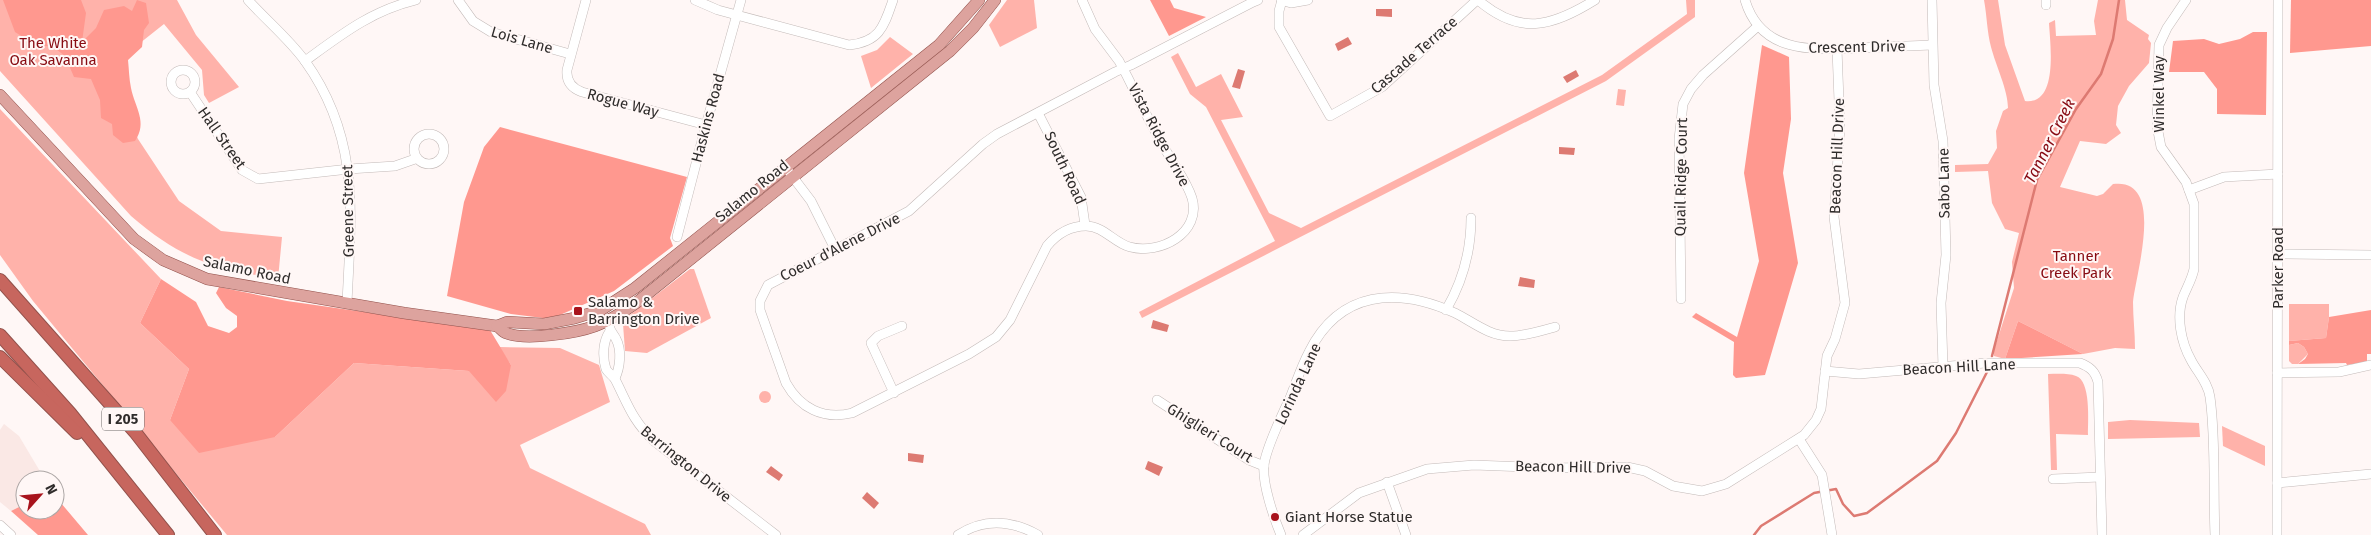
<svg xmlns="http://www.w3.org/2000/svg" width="2371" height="535" font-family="'Fira Sans',sans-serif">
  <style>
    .built { fill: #fae8e5 }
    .green { fill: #ffb2aa }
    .forest { fill: #ff988f }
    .water { fill: #dd7a72 }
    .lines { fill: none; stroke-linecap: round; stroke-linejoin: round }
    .stream { stroke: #dd7a72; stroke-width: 2.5 }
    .minor-casing { stroke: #c3bab8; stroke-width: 10 }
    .major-casing { stroke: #92524c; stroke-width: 12 }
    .highway-casing { stroke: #92524c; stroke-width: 14 }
    .minor { stroke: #fff; stroke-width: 9 }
    .major { stroke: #dda39e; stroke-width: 11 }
    .highway { stroke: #c7665e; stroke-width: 12 }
    .poi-dot { fill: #a8131c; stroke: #fff7f6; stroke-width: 2 }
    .labels { text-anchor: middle; stroke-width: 4; stroke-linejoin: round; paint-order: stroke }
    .shield { fill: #fff7f6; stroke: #6d6968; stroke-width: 1 }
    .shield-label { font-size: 14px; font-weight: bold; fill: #2f2c2b }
    .street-label { font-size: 15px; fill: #2f2c2b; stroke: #fff7f6 }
    .park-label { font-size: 15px; fill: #880c13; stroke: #fff7f6 }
    .poi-label { font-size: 15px; fill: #2f2c2b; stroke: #fff7f6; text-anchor: start }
    .water-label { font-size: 16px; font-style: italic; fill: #870a13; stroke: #fff7f6 }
  </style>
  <rect width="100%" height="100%" fill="#fff7f6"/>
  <polygon class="built" points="4,424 19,436 44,478 43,480 25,480 25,504 11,511 0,502 0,430"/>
  <g class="green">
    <path d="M0 0H177L196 35 239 87 209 103 204 95 202 70 164 24 135 47 104 64 138 139 179 201 221 231 282 237 278 279C213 268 182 260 131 216L0 71Z"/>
    <polygon points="1007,0 1034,0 1037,28 1000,47 989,25"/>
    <polygon points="1686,0 1695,0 1695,17 1606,81 1142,318 1139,312 1275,241 1206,107 1190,94 1171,57 1178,53 1196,87 1221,74 1243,117 1221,120 1269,213 1301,228 1602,75 1687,14"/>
    <path d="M1984 0H1998L2005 45 2025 101C2059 105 2050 43 2049 23L2055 20 2056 36 2096 35 2094 21 2098 0H2125L2127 20 2149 35 2148 39 2151 43 2149 63 2129 86 2118 106 2116 125 2121 133 2106 144 2080 141 2060 187 2097 196 2103 194 2113 184C2167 177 2135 276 2133 302 2133 317 2135 333 2135 349L2115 348 2083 354 2018 321 2005 359 1994 356V350L2014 288 2012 262 2019 233 2005 229 1992 203 1988 171 1955 172V165L1988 164 1997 148 1996 131 2003 111 2008 108C2008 90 1996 66 1991 47 1987 32 1987 16 1984 0Z"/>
    <polygon points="890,37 913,54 871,88 861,56 877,50"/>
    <polygon points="1618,89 1626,90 1624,106 1616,105"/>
    <polygon points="0,109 161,279 140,323 189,369 170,420 275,437 354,363 469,371 511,365 499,347 560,348 599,365 610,402 520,445 530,468 645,524 651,535 227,535 33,301 0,255"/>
    <polygon points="690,269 694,269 711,318 647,353 625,351 623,324 626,318"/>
    <polygon points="2289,304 2329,304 2329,317 2326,338 2289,341"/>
    <polygon points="2298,343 2304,347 2308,354 2298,364 2292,364 2289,361 2289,345"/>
    <path d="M2048 374C2057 374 2068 373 2076 376 2091 381 2088 420 2088 435L2056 434 2057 470H2051Z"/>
    <circle cx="765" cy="397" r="6"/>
    <polygon points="2130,420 2199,423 2200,437 2108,439 2108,422"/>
    <polygon points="2222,426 2265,446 2265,466 2223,446"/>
  </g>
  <g class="forest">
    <path d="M3 0H81L86 13 82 42 96 28 104 10 124 6 132 11 137 0 146 3 149 23 144 30 142 47 128 60C129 69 129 79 131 88 135 108 148 122 135 141L123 143 113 135 112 124 101 118 100 100 91 79 74 77 65 56 52 46H37L15 32Z"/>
    <polygon points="1150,0 1170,0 1174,8 1206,17 1169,36"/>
    <polygon points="2291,0 2371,0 2371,46 2290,53"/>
    <polygon points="2253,32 2267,32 2266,115 2217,114 2217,89 2204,72 2169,72 2173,41 2204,39 2219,44 2240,39"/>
    <polygon points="1762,45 1789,57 1791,119 1783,173 1798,263 1765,375 1736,378 1733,375 1734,342 1692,317 1696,313 1737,337 1759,261 1744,173"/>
    <polygon points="500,127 687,177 670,238 673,246 614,291 551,319 511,314 447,296 464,202 484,147"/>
    <polygon points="161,279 196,302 208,326 229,333 237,327 237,316 226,308 216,293 219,287 287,301 490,330 511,365 506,391 496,402 469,371 354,363 275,437 199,453 170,420 189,369 140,323"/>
    <polygon points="2371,310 2371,354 2367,354 2367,362 2347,365 2346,363 2298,364 2305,359 2308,354 2304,347 2298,343 2289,345 2289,341 2326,338 2329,317"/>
    <polygon points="2018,321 2083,354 2005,359"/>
    <polygon points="55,496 88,535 38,535 11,511 25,504 25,510 55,510"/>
  </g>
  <g class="water">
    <polygon points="1376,9 1392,9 1392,17 1376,16"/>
    <polygon points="1348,37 1352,44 1338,51 1335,44"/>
    <polygon points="1238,69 1245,71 1240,89 1232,87"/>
    <polygon points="1576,70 1579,76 1567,83 1563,77"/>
    <polygon points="1559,147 1575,148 1574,155 1559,154"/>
    <polygon points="1520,277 1535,280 1534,288 1518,286"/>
    <polygon points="1153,320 1169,325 1167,332 1151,328"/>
    <polygon points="908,453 924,455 923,463 908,461"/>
    <polygon points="1148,461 1163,467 1159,476 1145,469"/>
    <polygon points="771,466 783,475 779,481 766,472"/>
    <polygon points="867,492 879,503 874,509 862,498"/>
  </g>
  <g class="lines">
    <g class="stream">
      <polyline points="1992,356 2037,180 2076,109 2101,74 2113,39 2119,0"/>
      <polyline points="1754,535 1761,526 1814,493 1836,489 1843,504 1854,516 1867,513 1937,461 1956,433 1987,372"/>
    </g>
    <defs>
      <g id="minor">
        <path d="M248 0C267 21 289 39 305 61 361 139 351 215 347 303"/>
        <polyline points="458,0 473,21 491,32 570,54"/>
        <path d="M586 0 567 70C566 81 571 88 582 92L706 125"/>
        <path d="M695 0 718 10 849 45C880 42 884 26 893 0"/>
        <path d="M1082 0 1095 29 1119 61 1127 76C1140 102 1153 129 1168 154 1176 168 1187 182 1192 198 1202 233 1160 255 1130 247 1114 243 1104 226 1086 226 1070 226 1057 234 1047 246L1010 320 996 337 969 354 852 413C823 420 800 408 786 383L760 310V301L768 285 909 211 983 144 997 134 1115 72 1131 65 1253 2 1258 0"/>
        <polyline points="1281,0 1291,3 1308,0"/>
        <polyline points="1282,0 1279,11 1279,27 1330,116 1382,87 1477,0"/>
        <path d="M1478 0C1520 36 1551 27 1595 0"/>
        <path d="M1745 0C1761 54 1813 50 1858 48 1883 47 1907 46 1932 45"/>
        <polyline points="1932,0 1934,85 1943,141 1946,255 1941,303 1943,367"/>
        <path d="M2186 0 2167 28 2159 45 2157 126 2161 147 2186 182 2194 204V269C2192 279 2187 287 2183 297 2176 317 2181 342 2191 360 2197 372 2208 382 2210 397 2216 440 2213 491 2215 535"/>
        <polyline points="2046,5 2046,0"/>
        <path d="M305 61C342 34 371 11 416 0"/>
        <circle cx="183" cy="82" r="12"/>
        <polyline points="190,92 242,170 258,179 349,169 395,166 415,159"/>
        <polyline points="1038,113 1081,197 1085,225"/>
        <circle cx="429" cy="149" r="15"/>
        <polyline points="789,172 811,201 835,249"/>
        <polyline points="2189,190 2224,177 2278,174"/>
        <polyline points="677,237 706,125 741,0"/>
        <polyline points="2278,254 2371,255"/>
        <polyline points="1681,299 1679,139 1683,104 1691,89 1703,75 1758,26"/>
        <path d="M1446 310C1463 281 1471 252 1471 218"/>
        <path d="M609 325C610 332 614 334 616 339 622 350 620 368 615 378"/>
        <path d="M610 331C603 341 602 356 606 369 608 373 614 376 616 381 628 405 633 421 654 441L776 535"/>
        <path d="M1825 371 1859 374 1985 363H2080C2090 367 2095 371 2098 382L2102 535"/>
        <polyline points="2277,373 2339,372 2371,365"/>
        <polyline points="894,393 871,343 878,336 902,326"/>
        <polyline points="1157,400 1249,460 1264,466"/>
        <polyline points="1799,439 1822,475 1832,535"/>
        <polyline points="2053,479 2100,477"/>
        <polyline points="1387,482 1406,535"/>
        <polyline points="2277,483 2371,474"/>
        <polyline points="0,525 11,535"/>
        <path d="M958 535C984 518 1011 520 1038 535"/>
        <path d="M1281 535C1274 518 1262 484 1264 465 1266 448 1282 415 1290 398 1296 383 1301 367 1309 352 1340 290 1397 287 1455 313 1473 322 1489 336 1510 336 1525 336 1541 331 1555 327"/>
        <polyline points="1303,535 1359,493 1427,469 1474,465 1548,468 1627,467 1645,471 1673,486 1702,491 1726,484 1804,435 1816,420 1821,409 1827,356 1835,339 1845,303 1834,217 1840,127 1837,49"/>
        <polyline points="2277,535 2278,0"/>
      </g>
      <g id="major">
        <polyline points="0,95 134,239 163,260 207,279 404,313 497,326 507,322 544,324 575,318 601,310 635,288 939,45 979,0"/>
        <path d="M497 326C500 328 503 332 506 333 525 341 576 333 595 326 609 321 623 312 636 303L950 51 973 28 995 0"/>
      </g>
      <g id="highway">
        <polyline points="0,280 135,432 215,535"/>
        <polyline points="0,335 70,413 168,535"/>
        <polyline points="0,357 77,433"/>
      </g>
    </defs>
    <use href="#minor" class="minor-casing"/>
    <use href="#major" class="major-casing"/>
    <use href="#highway" class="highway-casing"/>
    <use href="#minor" class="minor"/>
    <use href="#major" class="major"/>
    <use href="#highway" class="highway"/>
  </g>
  <g class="poi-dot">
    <rect x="573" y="306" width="10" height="10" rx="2.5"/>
    <circle cx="1275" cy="517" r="5"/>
  </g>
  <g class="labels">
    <rect class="shield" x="102" y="407.5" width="42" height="23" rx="4"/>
    <g class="shield-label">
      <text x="123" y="424">I 205</text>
    </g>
    <g class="street-label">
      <text transform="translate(522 40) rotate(16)" y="5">Lois Lane</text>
      <text transform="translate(1857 47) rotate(-1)" y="5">Crescent Drive</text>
      <text transform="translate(1414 55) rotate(-41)" y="5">Cascade Terrace</text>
      <text transform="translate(2159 94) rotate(-90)" y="5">Winkel Way</text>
      <text transform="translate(623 103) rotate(15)" y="5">Rogue Way</text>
      <text transform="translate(708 118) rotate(-75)" y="5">Haskins Road</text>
      <text transform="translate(1159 135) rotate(62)" y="5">Vista Ridge Drive</text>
      <text transform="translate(222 138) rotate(55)" y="5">Hall Street</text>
      <text transform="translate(1837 156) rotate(-88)" y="5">Beacon Hill Drive</text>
      <text transform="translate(1065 168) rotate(65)" y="5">South Road</text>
      <text transform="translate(1681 177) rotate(-89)" y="5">Quail Ridge Court</text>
      <text transform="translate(1944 183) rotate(-91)" y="5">Sabo Lane</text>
      <text transform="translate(752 191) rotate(-39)" y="5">Salamo Road</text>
      <text transform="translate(348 211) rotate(-91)" y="5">Greene Street</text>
      <text transform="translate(840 247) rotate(-27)" y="5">Coeur d'Alene Drive</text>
      <text transform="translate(2278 268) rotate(-90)" y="5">Parker Road</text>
      <text transform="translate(247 270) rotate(12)" y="5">Salamo Road</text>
      <text transform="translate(1959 367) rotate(-3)" y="5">Beacon Hill Lane</text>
      <text transform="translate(1298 384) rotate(-65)" y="5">Lorinda Lane</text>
      <text transform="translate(1210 433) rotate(32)" y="5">Ghiglieri Court</text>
      <text transform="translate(686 464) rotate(39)" y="5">Barrington Drive</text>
      <text transform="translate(1573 467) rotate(1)" y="5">Beacon Hill Drive</text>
    </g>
    <g class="park-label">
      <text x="53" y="48">The White<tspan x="53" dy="17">Oak Savanna</tspan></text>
      <text x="2076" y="261">Tanner<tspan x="2076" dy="17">Creek Park</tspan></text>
    </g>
    <g class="poi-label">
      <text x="588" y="307">Salamo &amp;<tspan x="588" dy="17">Barrington Drive</tspan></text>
      <text x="1285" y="522">Giant Horse Statue</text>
    </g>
    <g class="water-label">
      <text transform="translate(2049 141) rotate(-63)" y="6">Tanner Creek</text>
    </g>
  </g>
  <g transform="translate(40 495) rotate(63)"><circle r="24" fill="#fff7f6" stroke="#aca6a5"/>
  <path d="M0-4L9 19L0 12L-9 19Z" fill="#a8131c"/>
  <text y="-8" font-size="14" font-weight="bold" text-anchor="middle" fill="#2f2c2b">N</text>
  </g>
</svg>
